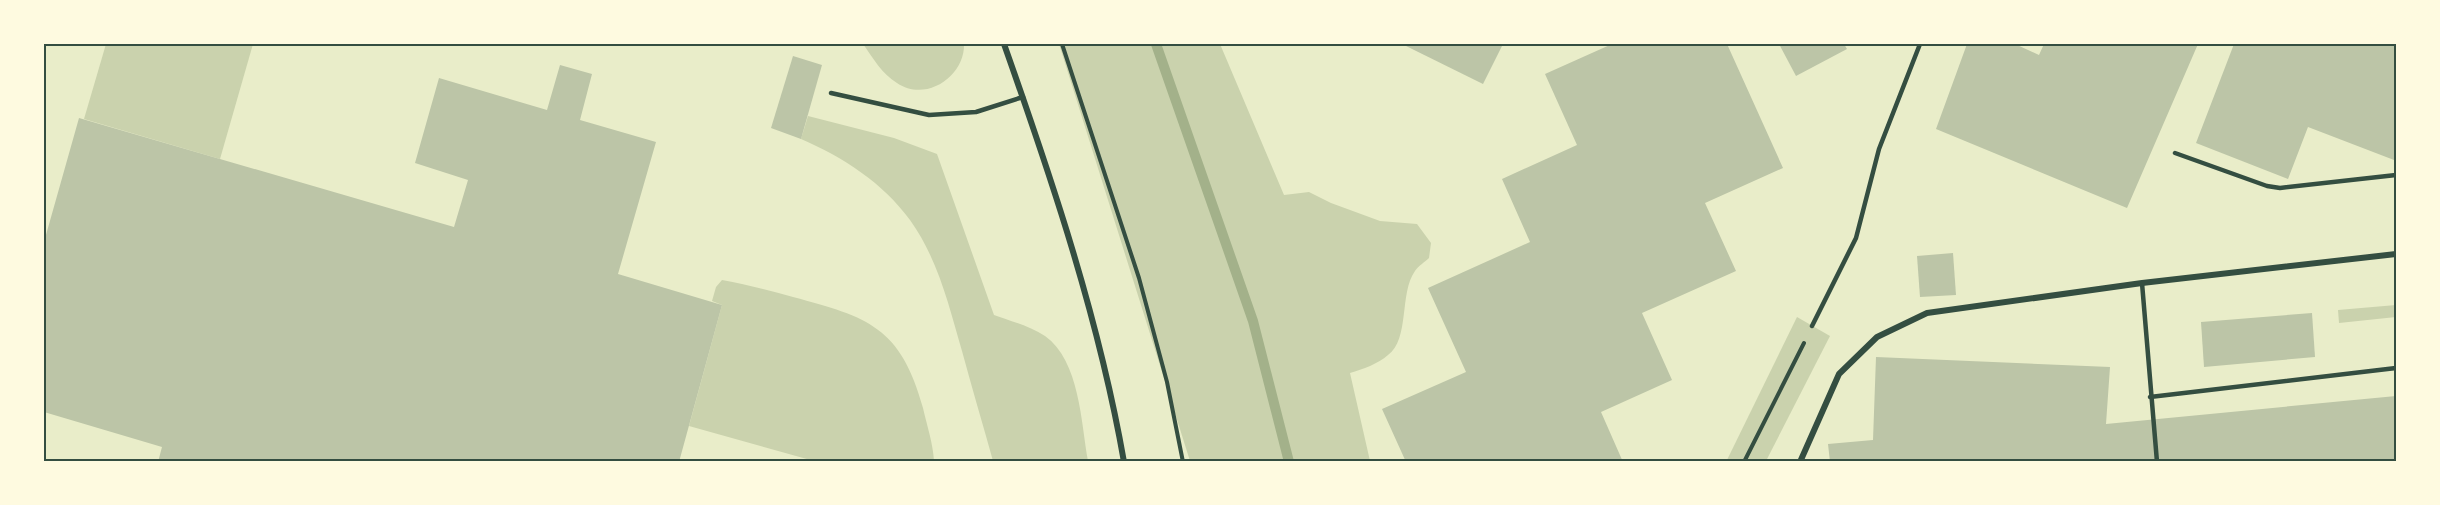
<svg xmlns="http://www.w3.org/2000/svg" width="2440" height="505" font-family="Barlow,sans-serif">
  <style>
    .green { fill: #cad2ad }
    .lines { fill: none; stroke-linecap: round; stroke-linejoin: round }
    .stream { stroke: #a3b18a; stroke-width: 10 }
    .building { fill: #bcc5a7 }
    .path { stroke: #344e41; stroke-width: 4 }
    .service { stroke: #344e41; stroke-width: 4.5 }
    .minor { stroke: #344e41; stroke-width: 6 }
    .neatline { fill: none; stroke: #344e41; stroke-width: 2 }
  </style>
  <rect width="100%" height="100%" fill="#e9edc9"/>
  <g class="green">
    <polygon points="106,44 253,44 220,159 84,119"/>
    <path d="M863 44H964C965 76 926 103 897 83 882 74 873 58 863 44Z"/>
    <path d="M1059 44H1220L1284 195 1309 192 1331 203 1380 221 1417 224 1431 243 1429 258C1425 262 1418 266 1415 271 1399 293 1410 339 1388 355 1378 364 1363 369 1350 373L1370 461H1190Z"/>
    <path d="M808 116 894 138 937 154 994 315C1010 321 1030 326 1045 336 1080 361 1081 423 1088 461H993C983 425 972 388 962 351 949 306 938 259 910 220 883 183 843 157 801 139Z"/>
    <path d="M722 280C746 284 770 291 793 297 868 317 901 327 923 408 927 426 933 443 934 461H814L689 426 722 305 712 301 716 287Z"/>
    <polygon points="2396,305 2396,317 2339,323 2338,310"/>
    <polygon points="1797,317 1830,336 1766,461 1726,462"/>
  </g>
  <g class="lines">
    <polyline class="stream" points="1156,44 1253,321 1289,462"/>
  </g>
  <g class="building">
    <polygon points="1402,44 1503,44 1483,84"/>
    <polygon points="1612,44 1727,44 1783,168 1705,203 1736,271 1642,313 1672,380 1601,412 1623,462 1406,462 1382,409 1466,372 1428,288 1530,242 1502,179 1577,145 1545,74"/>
    <polygon points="1779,44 1844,44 1847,49 1796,76"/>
    <polygon points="1967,44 2015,44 2039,55 2044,44 2198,44 2127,208 1936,129"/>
    <polygon points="2234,44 2396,44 2396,153 2394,160 2308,127 2288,179 2196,143"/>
    <polygon points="793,56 822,65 801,139 771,128"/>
    <polygon points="560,65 592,74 580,120 656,142 618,274 722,305 679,462 158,462 162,447 44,412 44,242 79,118 454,227 468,180 415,163 439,78 547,110"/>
    <polygon points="1953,253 1956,295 1920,297 1917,256"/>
    <polygon points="2312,313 2315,357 2204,367 2201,322"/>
    <polygon points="1876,357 2110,367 2106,424 2396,396 2396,462 1830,462 1828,444 1873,440"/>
  </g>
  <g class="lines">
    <g class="path">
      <polyline points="1062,44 1139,278 1167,382 1183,462"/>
      <polyline points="1744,462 1804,343"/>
    </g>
    <g class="service">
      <polyline points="831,93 929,115 976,112 1023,97"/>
      <polyline points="2175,153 2267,186 2280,188 2396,175"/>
      <polyline points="2142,283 2157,462"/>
      <polyline points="1812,326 1856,238 1879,149 1920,44"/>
      <polyline points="2150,397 2396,368"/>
    </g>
    <g class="minor">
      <path d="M1004 44C1052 180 1099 319 1124 462"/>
      <polyline points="1800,462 1839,374 1877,337 1927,313 2142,283 2396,254"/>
    </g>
  </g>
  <rect width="2440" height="505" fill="none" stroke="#fefae0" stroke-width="90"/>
  <rect x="45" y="45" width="2350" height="415" class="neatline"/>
</svg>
